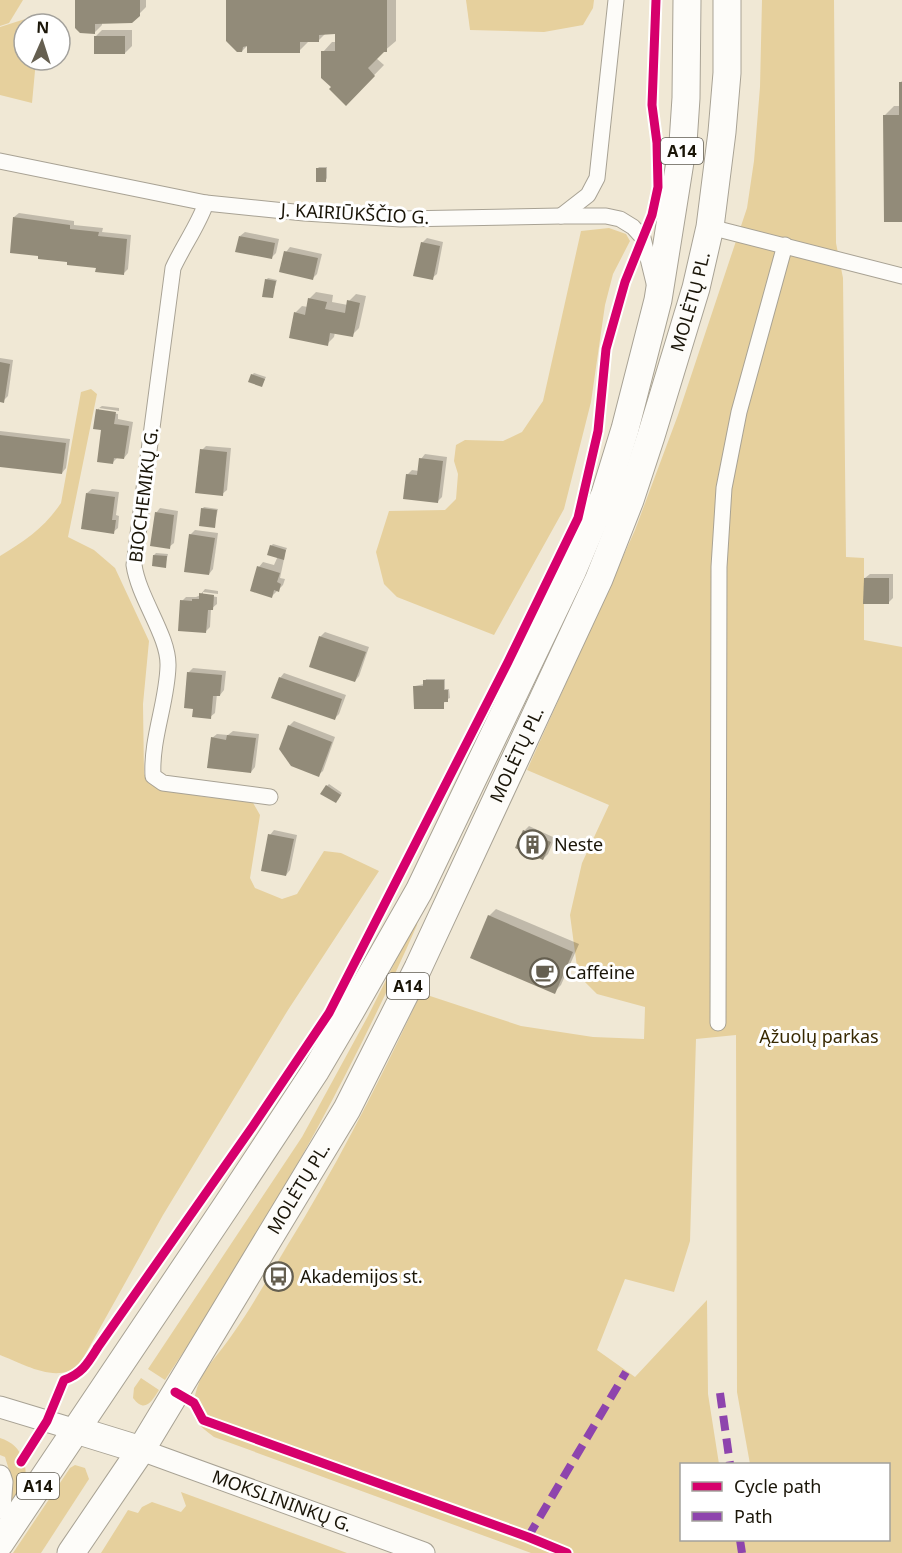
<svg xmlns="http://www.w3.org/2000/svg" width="902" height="1553" font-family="'Noto Sans',sans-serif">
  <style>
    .green { fill: #e6d09d; fill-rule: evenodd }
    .shadow { fill: #0003 }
    .building { fill: #928b79 }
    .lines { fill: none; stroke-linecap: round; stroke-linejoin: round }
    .street-casing { stroke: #a8a294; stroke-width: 17 }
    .secondary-casing { stroke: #a8a294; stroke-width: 23 }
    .highway-casing { stroke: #a8a294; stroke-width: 29 }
    .street { stroke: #fdfcf9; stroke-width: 15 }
    .secondary { stroke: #fdfcf9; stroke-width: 21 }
    .highway { stroke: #fdfcf9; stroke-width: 27 }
    .quiet { stroke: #8e44ad; stroke-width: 8; stroke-dasharray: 15 8; stroke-linecap: butt }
    .cycleway-casing { stroke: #fff; stroke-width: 13 }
    .cycleway { stroke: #d6006c; stroke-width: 9 }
    .labels { text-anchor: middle; stroke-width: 6; stroke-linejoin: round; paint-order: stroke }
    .shield { fill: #fff; stroke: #5f5b52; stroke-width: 1.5 }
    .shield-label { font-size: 16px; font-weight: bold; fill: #1a1508 }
    .street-label { font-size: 18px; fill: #1a1508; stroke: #fff }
    .poi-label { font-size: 18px; fill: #1a1508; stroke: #fff; text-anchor: start }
    .park-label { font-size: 18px; fill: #372800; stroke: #fff }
  </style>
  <rect width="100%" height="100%" fill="#f0e8d5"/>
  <g class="green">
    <polygon points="0,0 23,0 9,23 0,26"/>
    <polygon points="466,0 594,0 593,8 583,25 544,32 470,30"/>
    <path d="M762 0H834L836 243 843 278 846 557 864 558V640L902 647V1553H531L214 1437C192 1420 189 1417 197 1388 204 1367 220 1353 232 1335 252 1307 269 1276 287 1246 338 1164 380 1080 421 993L521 1026 593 1037 644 1039 645 1007 597 994 584 981 577 967 570 915 582 863 609 805 527 770 635 530 678 415 747 208 754 161 760 87ZM736 1035 737 1392 750 1464H888V1540H682V1464H719L708 1394 707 1300 635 1377 597 1350 625 1279 674 1292 690 1241 696 1039Z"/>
    <polygon points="41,14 40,24 24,24 24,60 36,60 32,103 0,95 0,27"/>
    <polygon points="609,228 626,234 630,241 613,274 605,305 591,402 564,509 494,635 397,597 384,584 376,552 389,511 445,510 456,499 458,474 454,461 456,445 465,440 503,441 522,432 543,401 581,231"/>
    <path d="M91 389 97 394 68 537 94 550 115 568 149 641 143 704 144 774 155 787 205 797 252 801 260 815 250 878 255 888 282 899 297 894 324 851 341 853 379 871 288 1010 163 1215 86 1353C84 1356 81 1362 78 1365 57 1385 22 1363 0 1355V556C25 541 45 527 61 503L81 392Z"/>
    <path d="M418 918 417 925C347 1084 261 1236 165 1380L148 1369 302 1137 368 1016 413 926Z"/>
    <path d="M141 1378 159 1390C152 1401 145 1414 133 1398L134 1388Z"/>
    <path d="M0 1438C12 1442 19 1448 23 1460 33 1484 13 1504 0 1524V1482L9 1470 5 1457 0 1455Z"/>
    <polygon points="75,1465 85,1468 89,1479 41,1553 13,1553 70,1468"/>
    <polygon points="181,1492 347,1553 101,1553 128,1510 138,1513 142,1507 152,1502 181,1512 186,1506"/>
  </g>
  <g class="shadow">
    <polygon points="76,0 146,0 146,7 131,22 102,22 102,25 95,32"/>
    <polygon points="228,0 396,0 396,41 376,58 384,65 346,104 333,87 323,52 332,42 337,42 337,33 326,33 318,41 308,42 299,51 249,44 242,51"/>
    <polygon points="102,30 132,30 132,46 125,53 95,37"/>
    <polygon points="902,81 902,220 884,116 894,106 901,106 900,83"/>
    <polygon points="319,167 327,167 327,178 326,180 317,169"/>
    <polygon points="19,213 74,221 74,225 103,228 102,232 131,235 128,269 124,273 68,260 14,217"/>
    <polygon points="245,232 279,239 276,253 271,258 240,236"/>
    <polygon points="427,238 443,242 437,274 432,278 422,243"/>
    <polygon points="290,247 322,254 317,274 313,278 286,252"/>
    <polygon points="268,278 277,280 272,297 266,280"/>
    <polygon points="316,292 333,295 332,302 348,305 349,301 356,294 366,296 359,328 352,335 335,332 334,337 327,344 295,313 302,306 308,307 309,299"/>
    <polygon points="0,358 13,360 8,396 3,401 0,400"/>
    <polygon points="254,373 266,377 262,385 252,375"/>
    <polygon points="102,406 119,408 119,411 99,408"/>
    <polygon points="99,408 99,411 118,414 118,419 133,422 128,453 124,458 117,458 112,463 98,410"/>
    <polygon points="0,431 70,439 66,468 62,473 0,466"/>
    <polygon points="206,446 231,448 227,490 222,494 202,450"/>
    <polygon points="425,454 447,457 442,497 438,501 407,475 412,470 419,471 421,459"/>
    <polygon points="92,489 119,492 116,515 119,516 118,528 113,532 87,493"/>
    <polygon points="204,507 218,509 214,526 202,509"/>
    <polygon points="160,508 178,511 174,543 169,547 156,513"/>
    <polygon points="195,530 218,533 213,569 209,574 190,535"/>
    <polygon points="273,544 287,548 282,559 284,559 280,578 285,579 283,585 272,596 259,567 263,562 274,565 278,556 271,546"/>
    <polygon points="156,553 168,554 165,566 154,555"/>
    <polygon points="870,574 893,574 893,598 888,603 865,578"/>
    <polygon points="205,589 218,591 218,594 203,592 203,595 217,597 217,604 211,609 210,627 205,632 182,601 186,597 196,597 201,595 201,594"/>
    <polygon points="325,632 369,647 359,676 355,681 320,637"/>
    <polygon points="193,668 226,671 224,690 220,695 217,694 215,713 210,717 195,707 189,672"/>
    <polygon points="284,673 346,695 339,714 335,718 280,678"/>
    <polygon points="426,679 445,679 445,689 449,689 450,698 445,700 443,707 415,686 424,684"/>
    <polygon points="294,721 335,737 323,771 318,775 289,726"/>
    <polygon points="233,731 259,734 255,767 251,772 212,738 217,734 228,735"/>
    <polygon points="329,784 342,793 338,800 327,786"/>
    <polygon points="529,826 555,838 548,854 543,859 524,831"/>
    <polygon points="274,830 297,835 290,870 286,875 270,835"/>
    <polygon points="496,909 579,944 561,985 554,992 489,916"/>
  </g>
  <g class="building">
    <polygon points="75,0 140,0 140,16 132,23 95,24 95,34 80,33 75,28"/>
    <polygon points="226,0 387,0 387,52 384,52 368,68 375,76 346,106 329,89 331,87 321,78 321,51 335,51 335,34 319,35 319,42 300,42 300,53 247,53 247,46 243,47 242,52 237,52 226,41"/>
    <rect x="94" y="36" width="31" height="18"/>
    <polygon points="899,82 902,82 902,222 884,222 883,115 899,115"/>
    <rect x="316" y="168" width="10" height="14"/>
    <polygon points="13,217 70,225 70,229 99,232 98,236 127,239 124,275 95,272 96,268 67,265 67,262 38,259 38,256 10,253"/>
    <polygon points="239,236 275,243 272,259 235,252"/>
    <polygon points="421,242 440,246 433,280 413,276"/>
    <polygon points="284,251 318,258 313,280 279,272"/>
    <polygon points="265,279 276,281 273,298 262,297"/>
    <polygon points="308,298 327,302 325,309 345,313 347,300 360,303 353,337 330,333 328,346 289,338 294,312 305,315"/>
    <polygon points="0,362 10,364 4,403 0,402"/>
    <polygon points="251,374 265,379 262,387 248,382"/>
    <polygon points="96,409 116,412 114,424 129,426 124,459 114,458 113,464 97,462 101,430 93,429"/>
    <polygon points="0,435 66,443 62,474 0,467"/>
    <polygon points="200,449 227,452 223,496 195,493"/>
    <polygon points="419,458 443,461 438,503 403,499 406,474 417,475"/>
    <polygon points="86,493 115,497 112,520 116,520 114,534 81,529"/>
    <polygon points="201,508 217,510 215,528 199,526"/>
    <polygon points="155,512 174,515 170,549 150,546"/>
    <polygon points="189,534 215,538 209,575 184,572"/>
    <polygon points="270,545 286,550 284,560 267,555"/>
    <polygon points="153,555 167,556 166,568 152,566"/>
    <polygon points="257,566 280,573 277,582 281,584 279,592 274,590 272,598 250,591"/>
    <polygon points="864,578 889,578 889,604 863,604"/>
    <polygon points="199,593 214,595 213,610 208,610 206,633 178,631 180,600 192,601 192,599 199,599"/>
    <polygon points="319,636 366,652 355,682 309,667"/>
    <polygon points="187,672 222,675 220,696 213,696 211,719 192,717 193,709 184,708"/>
    <polygon points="279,677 342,699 335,720 271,698"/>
    <polygon points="423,680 444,680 444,690 448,690 448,702 444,702 444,709 414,709 413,686 423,686"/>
    <polygon points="288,725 332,742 319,777 291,766 279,749"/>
    <polygon points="227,735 256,738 251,773 207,768 211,737 226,740"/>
    <polygon points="326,785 341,795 336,803 320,794"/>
    <polygon points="523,830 551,842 543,860 515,848"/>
    <polygon points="268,834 294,839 286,876 261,871"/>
    <polygon points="488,915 573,952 555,994 470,958"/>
  </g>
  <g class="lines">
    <defs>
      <g id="street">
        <polyline points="0,161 206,203 304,213 401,219 561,216 606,216 620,219 633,227 643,238 654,283"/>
        <path d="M206 203C198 226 183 246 173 268L134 565C139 599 169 636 168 666 167 703 151 738 153 776L163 783 270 797"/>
        <polyline points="561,216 588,195 597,178 616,0"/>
        <polyline points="710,227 902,276"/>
        <polyline points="718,1023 719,567 724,488 739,412 785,245"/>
      </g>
      <g id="secondary">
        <polyline points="0,1407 76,1430"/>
        <path id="s1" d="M141 1450 424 1553"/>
        <polyline points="0,1476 2,1482 0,1508"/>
      </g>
      <g id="highway">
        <polyline points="76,1430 141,1450"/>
        <polyline points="0,1543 227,1205 316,1070 353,1007 419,891 572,572 605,494 625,429 658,300 683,143 686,98 687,0"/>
        <path id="s2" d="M71 1553 141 1450 347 1109 418 968 599 579 630 500 651 436 696 288 710 227 722 132 727 73V0"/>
      </g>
    </defs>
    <use href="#street" class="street-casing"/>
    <use href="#secondary" class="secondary-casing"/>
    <use href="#highway" class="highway-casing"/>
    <use href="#street" class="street"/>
    <use href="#secondary" class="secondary"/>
    <use href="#highway" class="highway"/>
    <g class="quiet">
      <polyline points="720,1393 730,1464"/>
      <polyline points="528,1537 626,1372"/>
      <polyline points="740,1540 742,1553"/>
    </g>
    <defs>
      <g id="cycleway">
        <polyline points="175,1392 194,1403 203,1420 528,1537 567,1553"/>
        <path d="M21 1462 47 1421 64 1380C82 1374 88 1363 98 1347L253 1126 329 1013 508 662 578 518 598 431 606 349 625 282 652 215 658 187 657 143 652 105 656 0"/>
      </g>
    </defs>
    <use href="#cycleway" class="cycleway-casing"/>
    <use href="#cycleway" class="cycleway"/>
  </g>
  <defs>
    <symbol id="building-ring" viewBox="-11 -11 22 22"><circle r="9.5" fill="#fff" stroke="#655f50" stroke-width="1.5"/><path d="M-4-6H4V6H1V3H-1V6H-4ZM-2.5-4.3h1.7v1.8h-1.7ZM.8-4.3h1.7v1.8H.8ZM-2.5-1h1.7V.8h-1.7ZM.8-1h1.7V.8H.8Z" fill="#655f50"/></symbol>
    <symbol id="cafe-ring" viewBox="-11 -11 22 22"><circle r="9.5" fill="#fff" stroke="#655f50" stroke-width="1.5"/><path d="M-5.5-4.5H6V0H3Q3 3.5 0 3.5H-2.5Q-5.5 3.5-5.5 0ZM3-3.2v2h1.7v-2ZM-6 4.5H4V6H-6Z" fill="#655f50"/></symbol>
    <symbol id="bus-ring" viewBox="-11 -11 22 22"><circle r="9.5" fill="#fff" stroke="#655f50" stroke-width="1.5"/><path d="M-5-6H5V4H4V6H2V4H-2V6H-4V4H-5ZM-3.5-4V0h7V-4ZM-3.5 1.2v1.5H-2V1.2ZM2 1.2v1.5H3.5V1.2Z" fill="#655f50"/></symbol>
  </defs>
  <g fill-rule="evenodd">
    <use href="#building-ring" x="516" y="828" width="33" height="33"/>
    <use href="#cafe-ring" x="528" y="956" width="33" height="33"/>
    <use href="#bus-ring" x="262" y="1260" width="33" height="33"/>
  </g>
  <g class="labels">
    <g class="shield">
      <rect x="661" y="138" width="42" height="26" rx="4.5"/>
      <rect x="387" y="973" width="42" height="26" rx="4.5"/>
      <rect x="17" y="1473" width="42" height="26" rx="4.5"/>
    </g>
    <g class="shield-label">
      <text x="682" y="157">A14</text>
      <text x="408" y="992">A14</text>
      <text x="38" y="1492">A14</text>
    </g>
    <g class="street-label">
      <text transform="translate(355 214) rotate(3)" y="6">J. KAIRIŪKŠČIO G.</text>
      <text dy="6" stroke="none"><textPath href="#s2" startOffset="1402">MOLĖTŲ PL.</textPath></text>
      <text transform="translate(144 495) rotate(-83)" y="6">BIOCHEMIKŲ G.</text>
      <text dy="6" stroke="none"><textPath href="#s2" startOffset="916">MOLĖTŲ PL.</textPath></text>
      <text dy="6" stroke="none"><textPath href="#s2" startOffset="430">MOLĖTŲ PL.</textPath></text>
      <text dy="6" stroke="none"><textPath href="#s1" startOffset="150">MOKSLININKŲ G.</textPath></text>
    </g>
    <g class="poi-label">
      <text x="554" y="851">Neste</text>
      <text x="565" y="979">Caffeine</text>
      <text x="300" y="1283">Akademijos st.</text>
    </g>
    <g class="park-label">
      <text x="819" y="1043">Ąžuolų parkas</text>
    </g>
  </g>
  <rect x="680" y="1463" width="210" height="78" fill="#ffffff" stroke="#a3a19c" stroke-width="1.5"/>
  <rect x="692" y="1482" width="30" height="9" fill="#d6006c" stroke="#a3a19c" stroke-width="1.5"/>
  <text x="734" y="1493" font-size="18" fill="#1a1508">Cycle path</text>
  <rect x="692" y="1512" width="30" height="9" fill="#8e44ad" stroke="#a3a19c" stroke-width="1.5"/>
  <text x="734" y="1523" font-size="18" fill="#1a1508">Path</text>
  <g transform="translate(42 42) rotate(3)"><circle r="28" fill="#ffffff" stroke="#a3a19c" stroke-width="1.5"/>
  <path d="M0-4.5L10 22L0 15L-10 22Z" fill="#655f50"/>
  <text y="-9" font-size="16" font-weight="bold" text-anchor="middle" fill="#1a1508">N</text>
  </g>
</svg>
